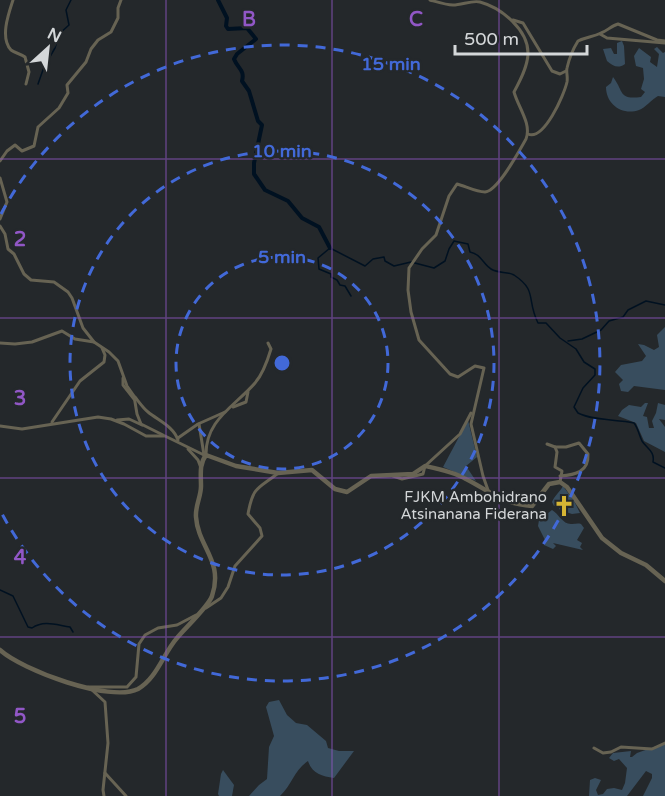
<svg xmlns="http://www.w3.org/2000/svg" width="665" height="796" font-family="'Varela Round',sans-serif">
  <style>
    .green { fill: #384d5e }
    .lines { fill: none; stroke-linecap: round; stroke-linejoin: round }
    .stream { stroke: #001121; stroke-width: 1.5 }
    .river { stroke: #001121; stroke-width: 4 }
    .minor { stroke: #676353; stroke-width: 3 }
    .tertiary { stroke: #676353; stroke-width: 4.5 }
    .grid { fill: none; stroke: #9157c6; stroke-width: 1.5; stroke-opacity: 0.55 }
    .ring { fill: none; stroke: #4269d8; stroke-width: 3; stroke-dasharray: 10 8 }
    .labels { text-anchor: middle; stroke-width: 5; stroke-linejoin: round; paint-order: stroke }
    .poi-label { font-size: 15px; fill: #d4d7d9; stroke: #24282b; text-anchor: end }
    .grid-label { font-size: 20px; text-anchor: middle; font-weight: bold; fill: #9157c6; stroke: #24282b; stroke-width: 5; stroke-linejoin: round; paint-order: stroke }
    .centre { fill: #4269d8; stroke: #24282b; stroke-width: 3 }
    .ring-label { font-size: 18px; text-anchor: middle; font-weight: bold; fill: #4269d8; stroke: #24282b; stroke-width: 5; stroke-linejoin: round; paint-order: stroke }
  </style>
  <rect width="100%" height="100%" fill="#24282b"/>
  <g class="green">
    <path d="M622 41 624 46 625 64C618 69 613 66 607 61L603 49 611 48 614 54H617V43Z"/>
    <path d="M657 47 663 53 665 52V97L658 96C652 99 645 108 639 110 622 116 606 104 606 87L611 83 613 77C624 91 618 100 641 97L645 92 641 89 644 79 643 68 636 66 634 56 639 48 651 57 650 62 657 67 659 54 654 49Z"/>
    <polygon points="665,327 665,390 634,386 628,392 621,391 619,384 623,380 615,372 621,365 642,361 646,356 638,344 644,345 654,350 659,347 657,335"/>
    <polygon points="645,403 648,403 643,416 647,417 649,428 654,428 652,421 656,413 658,403 665,405 665,420 659,419 665,427 665,452 644,441 636,423 618,416 622,410 629,405 641,407"/>
    <polygon points="468,420 477,457 466,466 476,481 443,467"/>
    <path d="M563 486 574 501 580 513 572 514 560 510 558 506H554L552 502C555 495 559 493 563 486Z"/>
    <path d="M552 510C559 514 563 525 572 524 575 524 578 523 581 524L584 528 577 540 582 543 580 547 583 550 553 543 556 546 553 549 544 545 546 542 538 526 539 520Z"/>
    <path d="M279 700 287 715 296 723 307 725 326 741 328 748 339 751H354L334 778C322 776 312 774 308 761 294 770 292 785 280 796H249L259 785 267 779 269 747 274 736 266 707 269 702Z"/>
    <polygon points="665,743 665,796 643,796 652,778 652,774 646,771 627,796 589,796 590,780 595,778 601,780 596,790 598,795 603,794 607,789 614,788 622,790 625,783 627,768 619,759 614,761 609,758 613,753 631,751 630,757 632,757 637,753"/>
    <polygon points="223,770 234,785 232,796 219,796 218,794 221,774"/>
  </g>
  <g class="lines">
    <g class="stream">
      <polyline points="38,84 44,67 55,48 59,34 69,25 66,10 71,0"/>
      <path d="M351 296 345 286 340 285 337 280 331 277V274L319 269 318 258 330 248 365 266 373 259 384 257 385 261 394 266 411 262 434 268 445 261 449 249 454 241 468 244 470 252C481 254 483 264 491 269 499 274 507 271 514 275 538 291 526 299 538 323H546L560 338 576 349 584 362 595 369V375L583 388 574 407 578 413C594 421 616 419 634 423 638 428 639 435 642 441 647 449 655 451 653 462L665 468"/>
      <polyline points="568,341 582,339 601,330 609,321 623,317 628,310 646,301 665,305"/>
      <path d="M0 590 13 596 28 627 32 628C44 620 56 625 70 627L73 632"/>
    </g>
    <path class="river" d="M218 0 227 18 226 26 228 29 247 28 256 39 237 54 234 59C238 69 245 70 242 81L249 91 258 121 262 125 254 163V174L265 190 288 201 302 218 319 227 330 248"/>
    <g class="minor">
      <path d="M13 0C8 15 0 38 11 50 15 53 21 54 25 57L29 72 26 84"/>
      <path d="M430 0C437 2 446 5 453 5 462 5 472 0 480 2 502 8 528 30 528 53 528 66 520 81 514 92 518 107 532 124 526 139 519 151 498 191 485 192 476 192 465 186 457 184L449 196 436 235 422 249 409 268 408 290 411 312 419 340 450 374 458 377 475 366 484 368 471 424 483 476 488 490"/>
      <polyline points="513,20 523,23 552,71 560,74 566,71"/>
      <polyline points="600,34 607,38 665,43"/>
      <path d="M528 134C544 141 564 95 567 82 568 77 566 72 567 68 569 59 573 49 578 41 586 37 593 37 601 33 607 31 611 26 618 24L657 40 665 41"/>
      <polyline points="0,161 7,151 15,145 22,151 34,146 38,127 59,108 68,93 67,85 86,62 91,49 98,40 111,32 118,18 118,8 121,0"/>
      <polyline points="0,178 7,202 0,219"/>
      <polyline points="0,226 5,234 8,249 14,254 24,274 31,280 54,282 68,292 72,298 83,328 94,342 109,352 118,361 127,386 134,396 137,414 141,424 163,435"/>
      <polyline points="0,343 15,344 32,342 62,331 75,339 94,342"/>
      <polyline points="123,378 123,385 134,399"/>
      <path d="M135 397C139 402 143 408 148 412 159 421 173 426 178 440"/>
      <polyline points="233,407 246,402 248,392"/>
      <polyline points="117,420 129,419 142,425"/>
      <polyline points="52,422 80,381 104,362 105,355 102,348"/>
      <polyline points="199,424 204,455"/>
      <path d="M0 426 22 429 98 417 111 419 124 424 146 436H165L206 456C205 420 234 407 255 383 262 375 268 359 271 349L268 343"/>
      <polyline points="178,438 198,424 225,412"/>
      <polyline points="547,444 555,447 557,452 555,467 562,471 560,482"/>
      <path d="M555 447H566L579 443 588 454C589 472 575 475 560 476"/>
      <polyline points="188,449 198,460 201,468"/>
      <polyline points="393,476 402,479 423,474 425,466 460,434 471,413"/>
      <path d="M206 608 221 598 228 587 235 566 262 536 260 528 248 514C253 486 258 489 277 474"/>
      <polyline points="88,687 127,687 136,677 139,644 145,635 158,628 177,625 196,615"/>
      <polyline points="92,690 105,702 108,743 103,790 104,796"/>
      <polyline points="594,748 603,753 611,752 621,747 652,749 665,743"/>
      <polyline points="105,773 126,796"/>
    </g>
    <path class="tertiary" d="M0 650C22 670 110 703 138 689 157 678 163 654 177 638 184 629 209 606 212 596 224 561 198 547 196 517 195 506 201 497 201 486 201 475 199 464 206 455L236 466 278 473 312 470 335 489 347 492 371 476 413 474 425 466C439 469 454 472 466 479 491 492 503 504 532 506L549 484 560 482 567 487 602 538 621 553 646 565 665 581"/>
  </g>
  <path class="grid" d="M166 0V796M332 0V796M499 0V796M0 159H665M0 318H665M0 478H665M0 637H665"/>
  <g class="ring">
    <circle cx="282" cy="363" r="106"/>
    <circle cx="282" cy="363" r="212"/>
    <path d="M1 214A318 318 0 1 1 1 512"/>
  </g>
  <defs>
    <symbol id="church-bare" viewBox="-9 -9 18 18"><path d="M-1.2-6h2.4v3.5h3.3v2.4h-3.3V6h-2.4V-.1h-3.3v-2.4h3.3Z" fill="#d6b534" stroke="#24282b" stroke-width="2.5" paint-order="stroke"/></symbol>
  </defs>
  <g fill-rule="evenodd">
    <use href="#church-bare" x="549" y="491" width="30" height="30"/>
  </g>
  <g class="labels">
    <g class="poi-label">
      <text x="547" y="502">FJKM Ambohidrano<tspan x="547" dy="17">Atsinanana Fiderana</tspan></text>
    </g>
  </g>
  <g class="grid-label">
    <text x="249" y="26">B</text>
    <text x="416" y="26">C</text>
    <text x="20" y="246">2</text>
    <text x="20" y="405">3</text>
    <text x="20" y="564">4</text>
    <text x="20" y="723">5</text>
  </g>
  <circle cx="282" cy="363" r="9" class="centre"/>
  <g class="ring-label">
    <text x="391" y="70">15 min</text>
    <text x="282" y="157">10 min</text>
    <text x="282" y="263">5 min</text>
  </g>
  <g transform="translate(48 48) rotate(27)" stroke="#24282b" stroke-width="4.5" paint-order="stroke">
  <path d="M0-4.5L10 22L0 15L-10 22Z" fill="#d4d7d9"/>
  <text y="-9" font-size="16" font-weight="bold" text-anchor="middle" fill="#d4d7d9">N</text>
  </g>
  <path d="M455 45v9h132v-9" fill="none" stroke="#d4d7d9" stroke-width="3"/>
  <text x="464" y="45" font-size="18" fill="#d4d7d9" stroke="#24282b" stroke-width="4.5" paint-order="stroke">500 m</text>
</svg>
